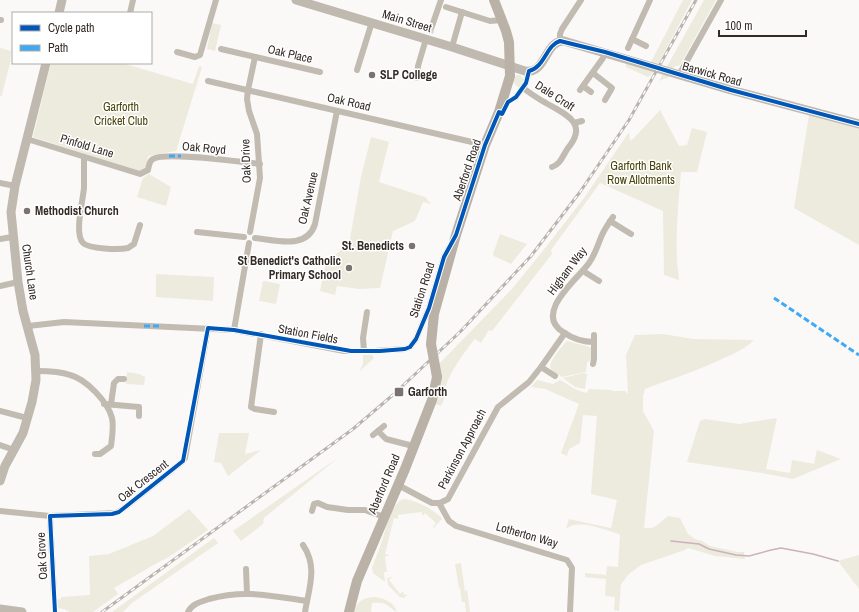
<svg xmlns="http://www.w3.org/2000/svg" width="859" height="612" font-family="'Archivo Narrow',sans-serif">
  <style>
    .green { fill: #edeade }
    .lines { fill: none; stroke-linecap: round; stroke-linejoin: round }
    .stream { stroke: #cbb2bb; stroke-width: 1.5 }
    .street-tunnel { stroke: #d3d0cd; stroke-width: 6; stroke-dasharray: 6 3; stroke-linecap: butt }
    .street { stroke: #c1bbb2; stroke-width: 6 }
    .secondary { stroke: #c0b9b0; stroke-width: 9 }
    .primary { stroke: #bab2a7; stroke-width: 10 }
    .rail-casing { stroke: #b9b3ad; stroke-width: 3 }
    .rail { stroke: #fff; stroke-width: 1.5; stroke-dasharray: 4.5; stroke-linecap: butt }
    .primary-bridge { stroke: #bab2a7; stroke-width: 10 }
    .quiet { stroke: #3fa9f5; stroke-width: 3; stroke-dasharray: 6 3; stroke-linecap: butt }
    .cycleway-casing { stroke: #fff; stroke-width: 6 }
    .cycleway { stroke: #0057b8; stroke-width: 4 }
    .poi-dot { fill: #7a7370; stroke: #fff; stroke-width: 1.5 }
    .labels { text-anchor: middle; stroke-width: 3; stroke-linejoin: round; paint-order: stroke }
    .street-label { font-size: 12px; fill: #342b27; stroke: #fff }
    .poi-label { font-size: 12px; font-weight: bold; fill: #342b27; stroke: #fff; text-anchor: start }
    .park-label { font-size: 12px; fill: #4a4308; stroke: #fff }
  </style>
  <rect width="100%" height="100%" fill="#fbf9f7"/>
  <g class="green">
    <polygon points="683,0 692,0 657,66 651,62"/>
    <polygon points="704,0 716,0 680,65 674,67 667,79 666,78 659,81"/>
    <polygon points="212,23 221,25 215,51 207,49"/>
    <polygon points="0,48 11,51 10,63 2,95 0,97"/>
    <polygon points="51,63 122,63 193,84 199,66 202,67 176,151 148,156 146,169 139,171 33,137"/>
    <polygon points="626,63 654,71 650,76 648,77 626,67"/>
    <polygon points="517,75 520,75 524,79 519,88 513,82 515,76"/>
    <path d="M660 110 679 146 687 145 692 128 707 132 697 172H681C678 208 674 244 679 280L664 275 663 211 600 183 551 250 552 254 492 331 489 330 481 343 475 339C464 352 444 380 444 396L445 397 441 406 435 404 439 364 511 290 542 252 584 198 629 132 630 141 634 138Z"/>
    <polygon points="809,115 859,128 859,245 794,208"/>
    <polygon points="371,137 389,142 379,182 425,197 431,204 423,202 415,221 393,231 380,288 359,289 337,286 335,295 320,291 326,262 349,244 361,177"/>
    <polygon points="149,174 171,187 166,206 137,197 143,178"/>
    <polygon points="500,234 527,244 511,264 494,256 493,254"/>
    <polygon points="156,274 214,277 213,301 156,297"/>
    <polygon points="263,281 280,284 276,304 259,301"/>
    <path d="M663 334 693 339 754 340C745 349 733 354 722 359 697 371 671 379 645 389L643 396V411L654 431 644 528H652L656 526 668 516 680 518 688 534 695 539 702 541 710 546 738 552H744L745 559 715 556 688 548 685 550 641 565 629 574 621 584 619 611 614 610 615 597 605 596 606 579 585 577V573L606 575 607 566 618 567 620 535 619 534C605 530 577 518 566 529L569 519 611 528 617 500 591 494 597 416 583 415 580 443 569 449 567 456 561 453 579 404 545 389 531 387 537 380 553 384 560 380C569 385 576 391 587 393L589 389 611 390 612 391H625L628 394 626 355 635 335Z"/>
    <path d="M567 341 590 347 592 349V358L587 363 586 372 562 377C559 375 553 372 551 369 547 363 563 345 567 341Z"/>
    <polygon points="363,355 372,355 374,358 360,371 363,363"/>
    <polygon points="127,372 139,374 145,377 144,385 126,384"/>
    <polygon points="584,373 587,374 585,389 575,387 563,378"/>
    <polygon points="777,418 766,469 790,473 792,460 814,464 817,450 841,459 793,479 762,473 687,462 700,421 705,419 739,424"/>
    <polygon points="219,433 249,433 245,454 261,450 228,476 221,463 214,462"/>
    <polygon points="339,457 264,518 263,524 241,541 233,531"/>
    <path d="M403 499C413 499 436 510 442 519L435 526V528L433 527 436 523 425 513 422 516V512L398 515V519L394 518 385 554 389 555 385 557 387 572H384L385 582 373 573 372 568C375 559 379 550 382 541 386 529 390 505 403 499Z"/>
    <polygon points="189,509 208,530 169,557 157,563 114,588 118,594 93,612 70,612 64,609 55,608 55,600 61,599 61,597 90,595 89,556 109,554 153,536"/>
    <polygon points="214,538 218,543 132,603 123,612 112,612"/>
    <polygon points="859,555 859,589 838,561"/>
    <polygon points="461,563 465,592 467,589 470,612 466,612 465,602 462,602 460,588 459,588 455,564"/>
    <polygon points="392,577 389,580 400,594 403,591 404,595 408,594 404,598 400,597 388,585 387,578"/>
    <path d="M374 597C384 598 394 602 397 612 385 605 388 602 372 603L371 612H354C357 601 363 598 374 597Z"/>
  </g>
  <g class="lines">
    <polyline class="stream" points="671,541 699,544 709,549 736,555 749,556 771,550 781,548 813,554 838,561"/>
    <polyline class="street-tunnel" points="430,33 432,26"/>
    <g class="street">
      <polyline points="446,7 490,21 502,20"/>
      <polyline points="130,13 133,0"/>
      <polyline points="0,20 1,20"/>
      <polyline points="432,26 441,0"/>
      <polyline points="632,39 646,46"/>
      <polyline points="560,41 560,34 562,29 581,0"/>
      <polyline points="452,47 462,12"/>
      <polyline points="628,48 650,0"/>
      <polyline points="221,49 320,72"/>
      <polyline points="177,52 195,57 200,55 216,0"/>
      <polyline points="357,70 372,22"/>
      <polyline points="593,73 612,88 605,100"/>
      <polyline points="679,75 721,0"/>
      <polyline points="417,78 418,66 426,39"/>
      <polyline points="208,81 485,145"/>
      <polyline points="583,86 591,92"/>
      <path d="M523 88C530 93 538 99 546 103 565 114 589 123 568 148 563 155 561 164 552 167"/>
      <polyline points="580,90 603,58 605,52"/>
      <polyline points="516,97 526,83 529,71"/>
      <polyline points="574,123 582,121"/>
      <path d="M27 139 140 174 148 170C149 166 149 161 153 159 166 151 241 162 260 164"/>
      <path d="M84 158C84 168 84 178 84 188 83 200 74 234 83 243 89 249 119 250 128 248L134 244 140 225"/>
      <polyline points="0,183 15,186"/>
      <polyline points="610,221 631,234"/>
      <polyline points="197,232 244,237"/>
      <polyline points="250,232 260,178 257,134 249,111 247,99 248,90 255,57"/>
      <path d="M255 238C276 240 307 250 315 224L337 111"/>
      <polyline points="0,239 12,237"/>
      <polyline points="583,271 599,281"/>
      <polyline points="0,286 18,282"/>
      <polyline points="28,326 64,322 234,330 344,351 374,351 405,349 410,347 416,339 429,308 444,257 450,246"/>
      <polyline points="234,330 249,243"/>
      <polyline points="261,334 251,407 255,409 274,412"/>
      <path d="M594 342C582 342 573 339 563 332 533 313 578 279 589 263 595 255 598 244 602 235 605 228 609 223 613 217"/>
      <polyline points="364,351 363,338 367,312"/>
      <polyline points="593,364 594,359 594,335"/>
      <polyline points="541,367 555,376"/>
      <path d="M37 371C48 371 59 371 70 375 86 379 108 402 112 418 114 427 112 437 111 446L100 454H95"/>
      <polyline points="104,404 139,407 139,416"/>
      <polyline points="111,404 114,383 118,379 124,379"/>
      <polyline points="0,411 27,418"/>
      <polyline points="378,431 386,439 413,446"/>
      <polyline points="373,435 384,426"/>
      <polyline points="0,445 14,450"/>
      <polyline points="398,485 432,503 440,503 448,499 498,407 529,382 541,367 565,333"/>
      <polyline points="439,503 449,521 456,526 567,560 572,568 570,612"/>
      <polyline points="0,511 50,516 116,513 123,509 182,462 185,458 208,328"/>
      <polyline points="312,511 314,504 318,503 327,507 348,510 365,510 384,517"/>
      <polyline points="50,516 54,595"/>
      <path d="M303 545C318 567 309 588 305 612"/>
      <polyline points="246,569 247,593"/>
      <path d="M188 612C192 604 200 602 209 599 245 589 271 596 307 601"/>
    </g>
    <g class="secondary">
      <path d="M296 0 452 47 525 71C546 75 545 40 564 41L731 90 859 124"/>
      <polyline points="59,13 62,0"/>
      <polyline points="0,481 5,466 23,433 32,402 36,380 35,355 23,311 18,282 11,212 15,186 46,63"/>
      <polyline points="0,609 22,612"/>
    </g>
    <g class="primary">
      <polyline points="431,344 434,314 456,235 485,145 499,112 510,76 509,42 506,31 494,0"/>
      <polyline points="349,612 357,581 405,469 432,400 437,377"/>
    </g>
    <defs>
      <polyline id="rail" points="102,612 353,429 394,394 461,331 531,256 580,192 629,120 696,0"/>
    </defs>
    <use href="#rail" class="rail-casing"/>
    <use href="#rail" class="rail"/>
    <polyline class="primary-bridge" points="431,344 437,377"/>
    <g class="quiet">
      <polyline points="169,156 181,156"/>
      <polyline points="774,298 859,355"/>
      <polyline points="144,326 162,326"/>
    </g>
    <defs>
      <g id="cycleway">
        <polyline points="560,41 605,52 731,90 859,124"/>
        <path d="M55 612 50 516 112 514 119 512 183 461 208 328 234 330 351 351H380L405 349 410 347 416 339 429 308 444 257 456 235 485 145 499 112 502 114 508 102 516 97 526 83 529 71C545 67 546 45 560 41"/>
      </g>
    </defs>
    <use href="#cycleway" class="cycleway-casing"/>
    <use href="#cycleway" class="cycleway"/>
  </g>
  <g class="poi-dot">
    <circle cx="372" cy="75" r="4"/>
    <circle cx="27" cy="211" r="4"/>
    <circle cx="412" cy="246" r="4"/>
    <circle cx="349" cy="268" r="4"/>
    <rect x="394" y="387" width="10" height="10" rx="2"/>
  </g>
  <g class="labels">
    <g class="street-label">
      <text transform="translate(407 21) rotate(17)" y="4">Main Street</text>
      <text transform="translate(290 54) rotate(13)" y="4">Oak Place</text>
      <text transform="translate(712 74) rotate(16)" y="4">Barwick Road</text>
      <text transform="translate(555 96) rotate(33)" y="4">Dale Croft</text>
      <text transform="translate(349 102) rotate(13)" y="4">Oak Road</text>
      <text transform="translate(87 146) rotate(17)" y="4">Pinfold Lane</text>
      <text transform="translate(204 148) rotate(5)" y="4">Oak Royd</text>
      <text transform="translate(246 161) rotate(-92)" y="4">Oak Drive</text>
      <text transform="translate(467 170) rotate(-71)" y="4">Aberford Road</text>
      <text transform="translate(308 198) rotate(-77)" y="4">Oak Avenue</text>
      <text transform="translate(567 271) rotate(-53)" y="4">Higham Way</text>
      <text transform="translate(30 272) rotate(82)" y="4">Church Lane</text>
      <text transform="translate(422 290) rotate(-72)" y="4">Station Road</text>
      <text transform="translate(308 334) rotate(11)" y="4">Station Fields</text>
      <text transform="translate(462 449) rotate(-62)" y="4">Parkinson Approach</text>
      <text transform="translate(143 481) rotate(-38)" y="4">Oak Crescent</text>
      <text transform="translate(384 484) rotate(-67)" y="4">Aberford Road</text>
      <text transform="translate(527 535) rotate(16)" y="4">Lotherton Way</text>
      <text transform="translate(42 556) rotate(-93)" y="4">Oak Grove</text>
    </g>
    <g class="poi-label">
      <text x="380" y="79">SLP College</text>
      <text x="35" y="215">Methodist Church</text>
      <text x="404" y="250" text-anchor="end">St. Benedicts</text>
      <text x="341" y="265" text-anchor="end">St Benedict's Catholic<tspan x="341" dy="14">Primary School</tspan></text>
      <text x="408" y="396">Garforth</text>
    </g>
    <g class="park-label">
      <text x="121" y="111">Garforth<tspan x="121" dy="14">Cricket Club</tspan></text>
      <text x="641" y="170">Garforth Bank<tspan x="641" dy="14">Row Allotments</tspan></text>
    </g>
  </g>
  <rect x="12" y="12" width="140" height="52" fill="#ffffff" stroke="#aeaaa9"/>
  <rect x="20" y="25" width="20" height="6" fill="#0057b8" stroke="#aeaaa9"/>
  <text x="48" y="32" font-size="12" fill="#342b27">Cycle path</text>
  <rect x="20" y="45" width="20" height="6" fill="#3fa9f5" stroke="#aeaaa9"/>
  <text x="48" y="52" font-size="12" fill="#342b27">Path</text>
  <path d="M719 30v6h87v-6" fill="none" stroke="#342b27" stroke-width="2"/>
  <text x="725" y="30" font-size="12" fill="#342b27" stroke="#ffffff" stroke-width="3" paint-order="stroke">100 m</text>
</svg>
